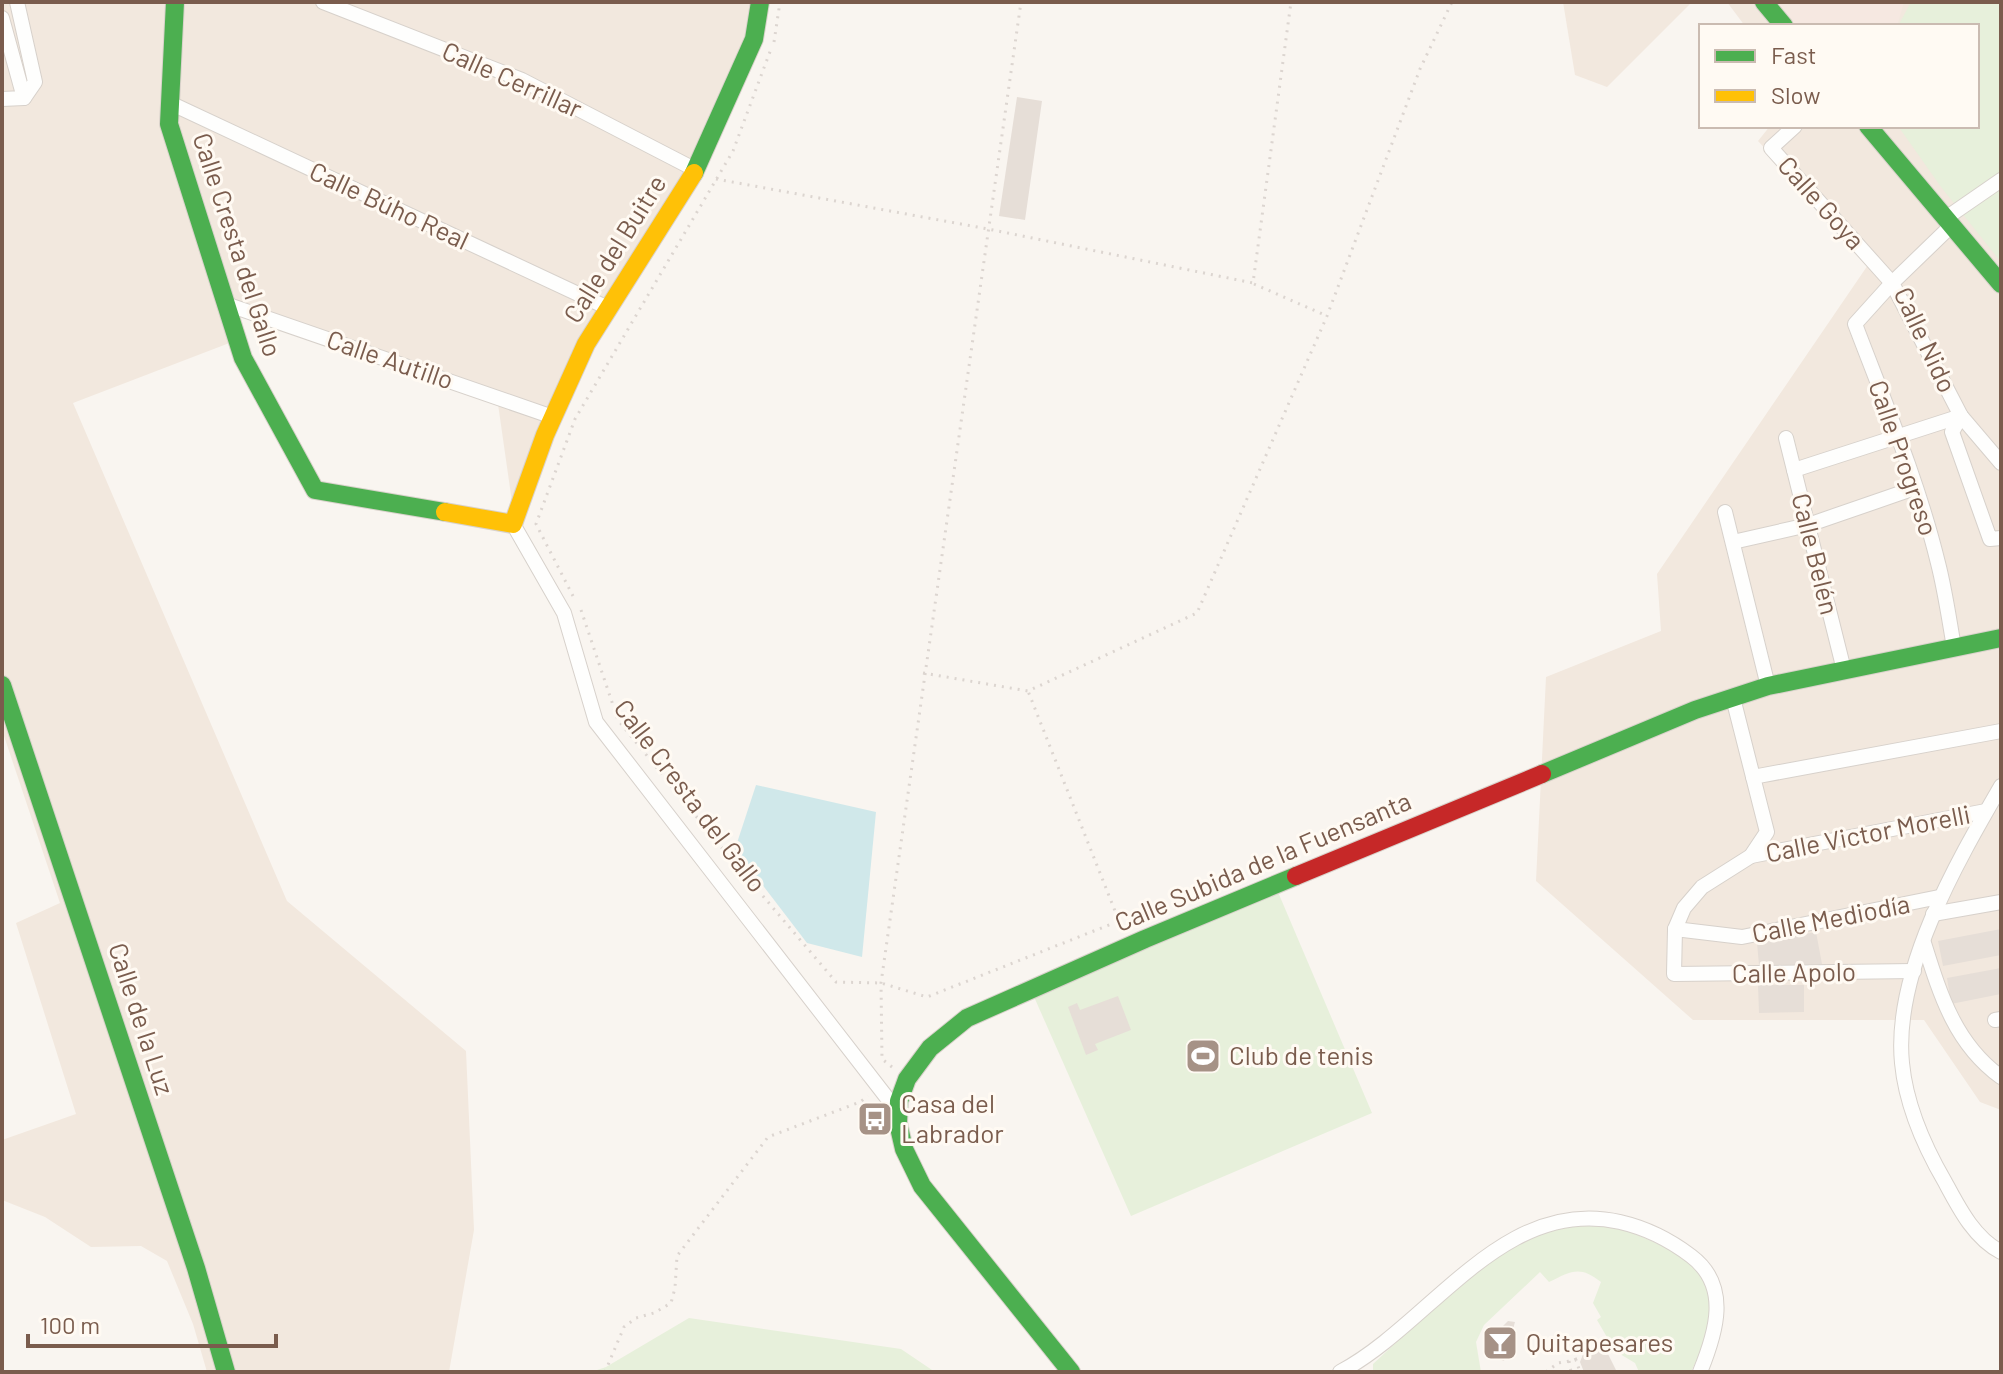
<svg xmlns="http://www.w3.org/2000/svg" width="2003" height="1374" font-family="Barlow,sans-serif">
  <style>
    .residential { fill: #f2e8de }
    .commercial { fill: #f6e8e1 }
    .green { fill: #e7f0db }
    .water { fill: #d0e8ea }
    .building { fill: #e6ded7 }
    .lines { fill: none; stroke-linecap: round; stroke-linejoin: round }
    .street-casing { stroke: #d7d1cb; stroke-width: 16 }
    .fast-casing { stroke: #d9d2cb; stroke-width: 20 }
    .slow-casing { stroke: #d9d2cb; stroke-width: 20 }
    .jam-casing { stroke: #d9d2cb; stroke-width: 20 }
    .path { stroke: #dcd5d0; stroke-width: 3; stroke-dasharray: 2 6; stroke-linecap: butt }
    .street { stroke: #fefefd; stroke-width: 14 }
    .fast { stroke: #4caf50; stroke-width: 18 }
    .slow { stroke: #ffc107; stroke-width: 18 }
    .jam { stroke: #c62828; stroke-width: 18 }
    .labels { text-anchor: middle; stroke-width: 6; stroke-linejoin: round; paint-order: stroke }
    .street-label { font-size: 26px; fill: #7a5c4d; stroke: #fffaf3 }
    .poi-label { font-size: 26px; fill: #7a5c4d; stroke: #fffaf3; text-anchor: start }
  </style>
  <rect width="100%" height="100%" fill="#f9f5f0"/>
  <g class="residential">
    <polygon points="2,2 756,2 765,5 688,179 549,426 516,530 497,397 227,305 232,342 73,403 287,901 466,1051 474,1230 449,1372 207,1372 193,1324 167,1261 141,1246 91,1247 45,1217 2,1200 2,1140 76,1114 16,923 60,903 2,730"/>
    <polygon points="1563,2 1692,2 1607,87 1575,75"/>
    <polygon points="1727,2 2001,2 2001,1110 1980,1102 1924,1020 1693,1020 1536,881 1546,677 1661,631 1657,574 1870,262 1758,141 1770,126 1977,126 1977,26 1745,26"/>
  </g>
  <polygon class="commercial" points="1764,2 1904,2 1897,26 1784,26"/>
  <g class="green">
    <polygon points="1911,2 2001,2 2001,262 1941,187 1898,126 1977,126 1977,26 1898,26"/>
    <polygon points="1275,885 1372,1113 1131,1216 1031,990"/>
    <path d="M1582 1223 1619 1227 1672 1250 1694 1265 1705 1279 1710 1303 1707 1338 1691 1372H1639L1635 1363 1615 1351 1597 1320 1601 1317 1593 1303 1601 1282C1580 1265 1571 1271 1549 1282L1540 1272 1484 1325 1476 1342 1481 1372H1373V1364L1461 1282 1508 1247 1549 1229Z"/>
    <polygon points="689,1318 901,1349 935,1372 591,1372 606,1367"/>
  </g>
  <polygon class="water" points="756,785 876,812 862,957 807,943 735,849"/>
  <g class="building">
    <polygon points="1017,97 1042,101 1025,220 999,216"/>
    <polygon points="2001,929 2001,955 1943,966 1938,941"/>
    <polygon points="1816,932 1822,964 1759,965 1757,943"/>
    <polygon points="2001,968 2001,994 1951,1004 1947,978"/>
    <polygon points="1758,985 1804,985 1804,1012 1759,1013"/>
    <polygon points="1118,996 1131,1030 1095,1044 1098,1050 1086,1055 1068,1007 1077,1003 1080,1010"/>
    <polygon points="1508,1321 1515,1322 1504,1361 1493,1357 1499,1330"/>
    <polygon points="1596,1348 1607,1352 1617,1372 1584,1372 1580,1362 1584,1352"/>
  </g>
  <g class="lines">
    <defs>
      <g id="street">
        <polyline points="17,2 35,82 24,98"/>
        <polyline points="323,2 522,80 696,170"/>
        <polyline points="2,18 24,98 2,99"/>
        <polyline points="170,103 608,308"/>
        <polyline points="1795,126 1771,148 1892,283 1961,416 2001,463"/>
        <polyline points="1946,218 2001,180"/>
        <path d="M1952 225 1892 283 1855 324C1885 403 1918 481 1938 563 1945 590 1949 619 1954 647"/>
        <polyline points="226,304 553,417"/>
        <polyline points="1961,416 1952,432 1990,539 2001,538"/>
        <polyline points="1786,438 1844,670"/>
        <polyline points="1794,470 1961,416"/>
        <polyline points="1725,512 1768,686"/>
        <polyline points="513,524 564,613 596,722 898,1112"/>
        <polyline points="1733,542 1808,525 1915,488"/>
        <polyline points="1733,698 1767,832 1751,856 1702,887 1684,908 1675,929 1674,974 1914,971"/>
        <polyline points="1753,777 2001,731"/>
        <path d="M2001 786C1957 862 1893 972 1902 1063 1906 1105 1924 1146 1945 1182 1959 1208 1974 1238 2001 1252"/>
        <polyline points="1751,856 1986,811"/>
        <polyline points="1933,914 2001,902"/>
        <polyline points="1675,929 1742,937 1939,897"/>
        <path d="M1924 943C1940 994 1955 1044 2001 1077"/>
        <polyline points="1995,1020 2001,1019"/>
        <path d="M1340 1372C1431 1324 1503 1195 1620 1222 1646 1228 1670 1240 1691 1256 1731 1286 1716 1333 1700 1372"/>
      </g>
      <g id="fast">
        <polyline points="175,2 169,124 243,358 315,490 445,512"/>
        <polyline points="1764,2 1784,26"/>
        <polyline points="1868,126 2001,284"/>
        <polyline points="694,173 754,39 760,2"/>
        <polyline points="2,685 196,1268 226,1372"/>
        <polyline points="1542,774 1695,710 1768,686 2001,638"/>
        <polyline points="1071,1372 922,1186 904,1149 898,1123 899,1101 907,1079 930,1048 967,1018 1145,939 1296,876"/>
      </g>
      <polyline id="slow" points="445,512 513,524 545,435 586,344 694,173"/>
      <polyline id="jam" points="1296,876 1542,774"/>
    </defs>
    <use href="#street" class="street-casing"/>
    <use href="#fast" class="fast-casing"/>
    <use href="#slow" class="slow-casing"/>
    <use href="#jam" class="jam-casing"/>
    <g class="path">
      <polyline points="774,42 780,2"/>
      <polyline points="716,179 988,229 1253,283 1291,2"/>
      <polyline points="1254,284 1327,316"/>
      <polyline points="573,596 536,524 575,419 733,151 771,49"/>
      <polyline points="581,610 618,720 717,842 836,982 881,983 927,997 1119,921 1028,691"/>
      <polyline points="923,673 1028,691 1197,613 1327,316 1420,69 1452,2"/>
      <polyline points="892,1067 882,1059 881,983 1021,2"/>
      <polyline points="1557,1335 1565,1348 1571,1348 1576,1360"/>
      <polyline points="1569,1361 1571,1372"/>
      <polyline points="605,1372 624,1327 636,1318 654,1313 671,1303 675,1288 677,1256 768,1137 860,1102 868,1096"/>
      <polyline points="1546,1372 1558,1363 1576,1360 1580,1372"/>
    </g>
    <use href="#street" class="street"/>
    <use href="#fast" class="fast"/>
    <use href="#slow" class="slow"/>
    <use href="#jam" class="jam"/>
  </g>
  <defs>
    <symbol id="stadium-square" viewBox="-11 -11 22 22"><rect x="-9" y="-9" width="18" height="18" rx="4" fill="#a69286" stroke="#fffaf3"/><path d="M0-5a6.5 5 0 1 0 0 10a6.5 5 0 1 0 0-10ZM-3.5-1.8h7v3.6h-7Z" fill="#fff"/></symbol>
    <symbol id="bus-square" viewBox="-11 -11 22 22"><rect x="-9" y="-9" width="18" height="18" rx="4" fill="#a69286" stroke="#fffaf3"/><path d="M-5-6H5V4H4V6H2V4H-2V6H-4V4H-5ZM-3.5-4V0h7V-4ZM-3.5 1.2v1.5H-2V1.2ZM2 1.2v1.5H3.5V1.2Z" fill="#fff"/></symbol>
    <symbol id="bar-square" viewBox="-11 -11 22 22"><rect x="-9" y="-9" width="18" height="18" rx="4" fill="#a69286" stroke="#fffaf3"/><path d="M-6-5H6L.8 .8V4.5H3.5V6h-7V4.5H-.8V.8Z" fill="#fff"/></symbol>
  </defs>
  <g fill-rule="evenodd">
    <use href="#stadium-square" x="1183" y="1036" width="40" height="40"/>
    <use href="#bus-square" x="855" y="1099" width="40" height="40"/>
    <use href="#bar-square" x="1480" y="1323" width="40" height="40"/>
  </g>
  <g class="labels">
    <g class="street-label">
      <text transform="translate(512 80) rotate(24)" y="9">Calle Cerrillar</text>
      <text transform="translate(1821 203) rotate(48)" y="9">Calle Goya</text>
      <text transform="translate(389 206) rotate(25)" y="9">Calle Búho Real</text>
      <text transform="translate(237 245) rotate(72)" y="9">Calle Cresta del Gallo</text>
      <text transform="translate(615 249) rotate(-58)" y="9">Calle del Buitre</text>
      <text transform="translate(1925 340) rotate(65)" y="9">Calle Nido</text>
      <text transform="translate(390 360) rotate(19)" y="9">Calle Autillo</text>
      <text transform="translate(1903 458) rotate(71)" y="9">Calle Progreso</text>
      <text transform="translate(1815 554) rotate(76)" y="9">Calle Belén</text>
      <text transform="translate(690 796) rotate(53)" y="9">Calle Cresta del Gallo</text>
      <text transform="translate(1868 834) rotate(-11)" y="9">Calle Victor Morelli</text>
      <text transform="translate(1263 862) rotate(-23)" y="9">Calle Subida de la Fuensanta</text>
      <text transform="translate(1831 919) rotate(-11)" y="9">Calle Mediodía</text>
      <text transform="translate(1794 973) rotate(-1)" y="9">Calle Apolo</text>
      <text transform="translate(141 1019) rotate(72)" y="9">Calle de la Luz</text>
    </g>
    <g class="poi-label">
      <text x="1229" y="1065">Club de tenis</text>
      <text x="901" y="1113">Casa del<tspan x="901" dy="30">Labrador</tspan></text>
      <text x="1526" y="1352">Quitapesares</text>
    </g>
  </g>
  <rect width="2003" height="1374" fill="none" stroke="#7a5c4d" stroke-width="8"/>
  <rect x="1699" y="24" width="280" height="104" fill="#fffaf3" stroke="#cabbb1" stroke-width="2"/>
  <rect x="1715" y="50" width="40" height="12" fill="#4caf50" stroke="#cabbb1" stroke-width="2"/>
  <text x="1771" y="64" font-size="24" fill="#7a5c4d">Fast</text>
  <rect x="1715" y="90" width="40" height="12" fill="#ffc107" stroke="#cabbb1" stroke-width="2"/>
  <text x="1771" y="104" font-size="24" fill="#7a5c4d">Slow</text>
  <path d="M28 1334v12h248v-12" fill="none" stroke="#7a5c4d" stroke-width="4"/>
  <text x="40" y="1334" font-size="24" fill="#7a5c4d" stroke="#fffaf3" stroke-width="6" paint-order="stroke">100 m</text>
</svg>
